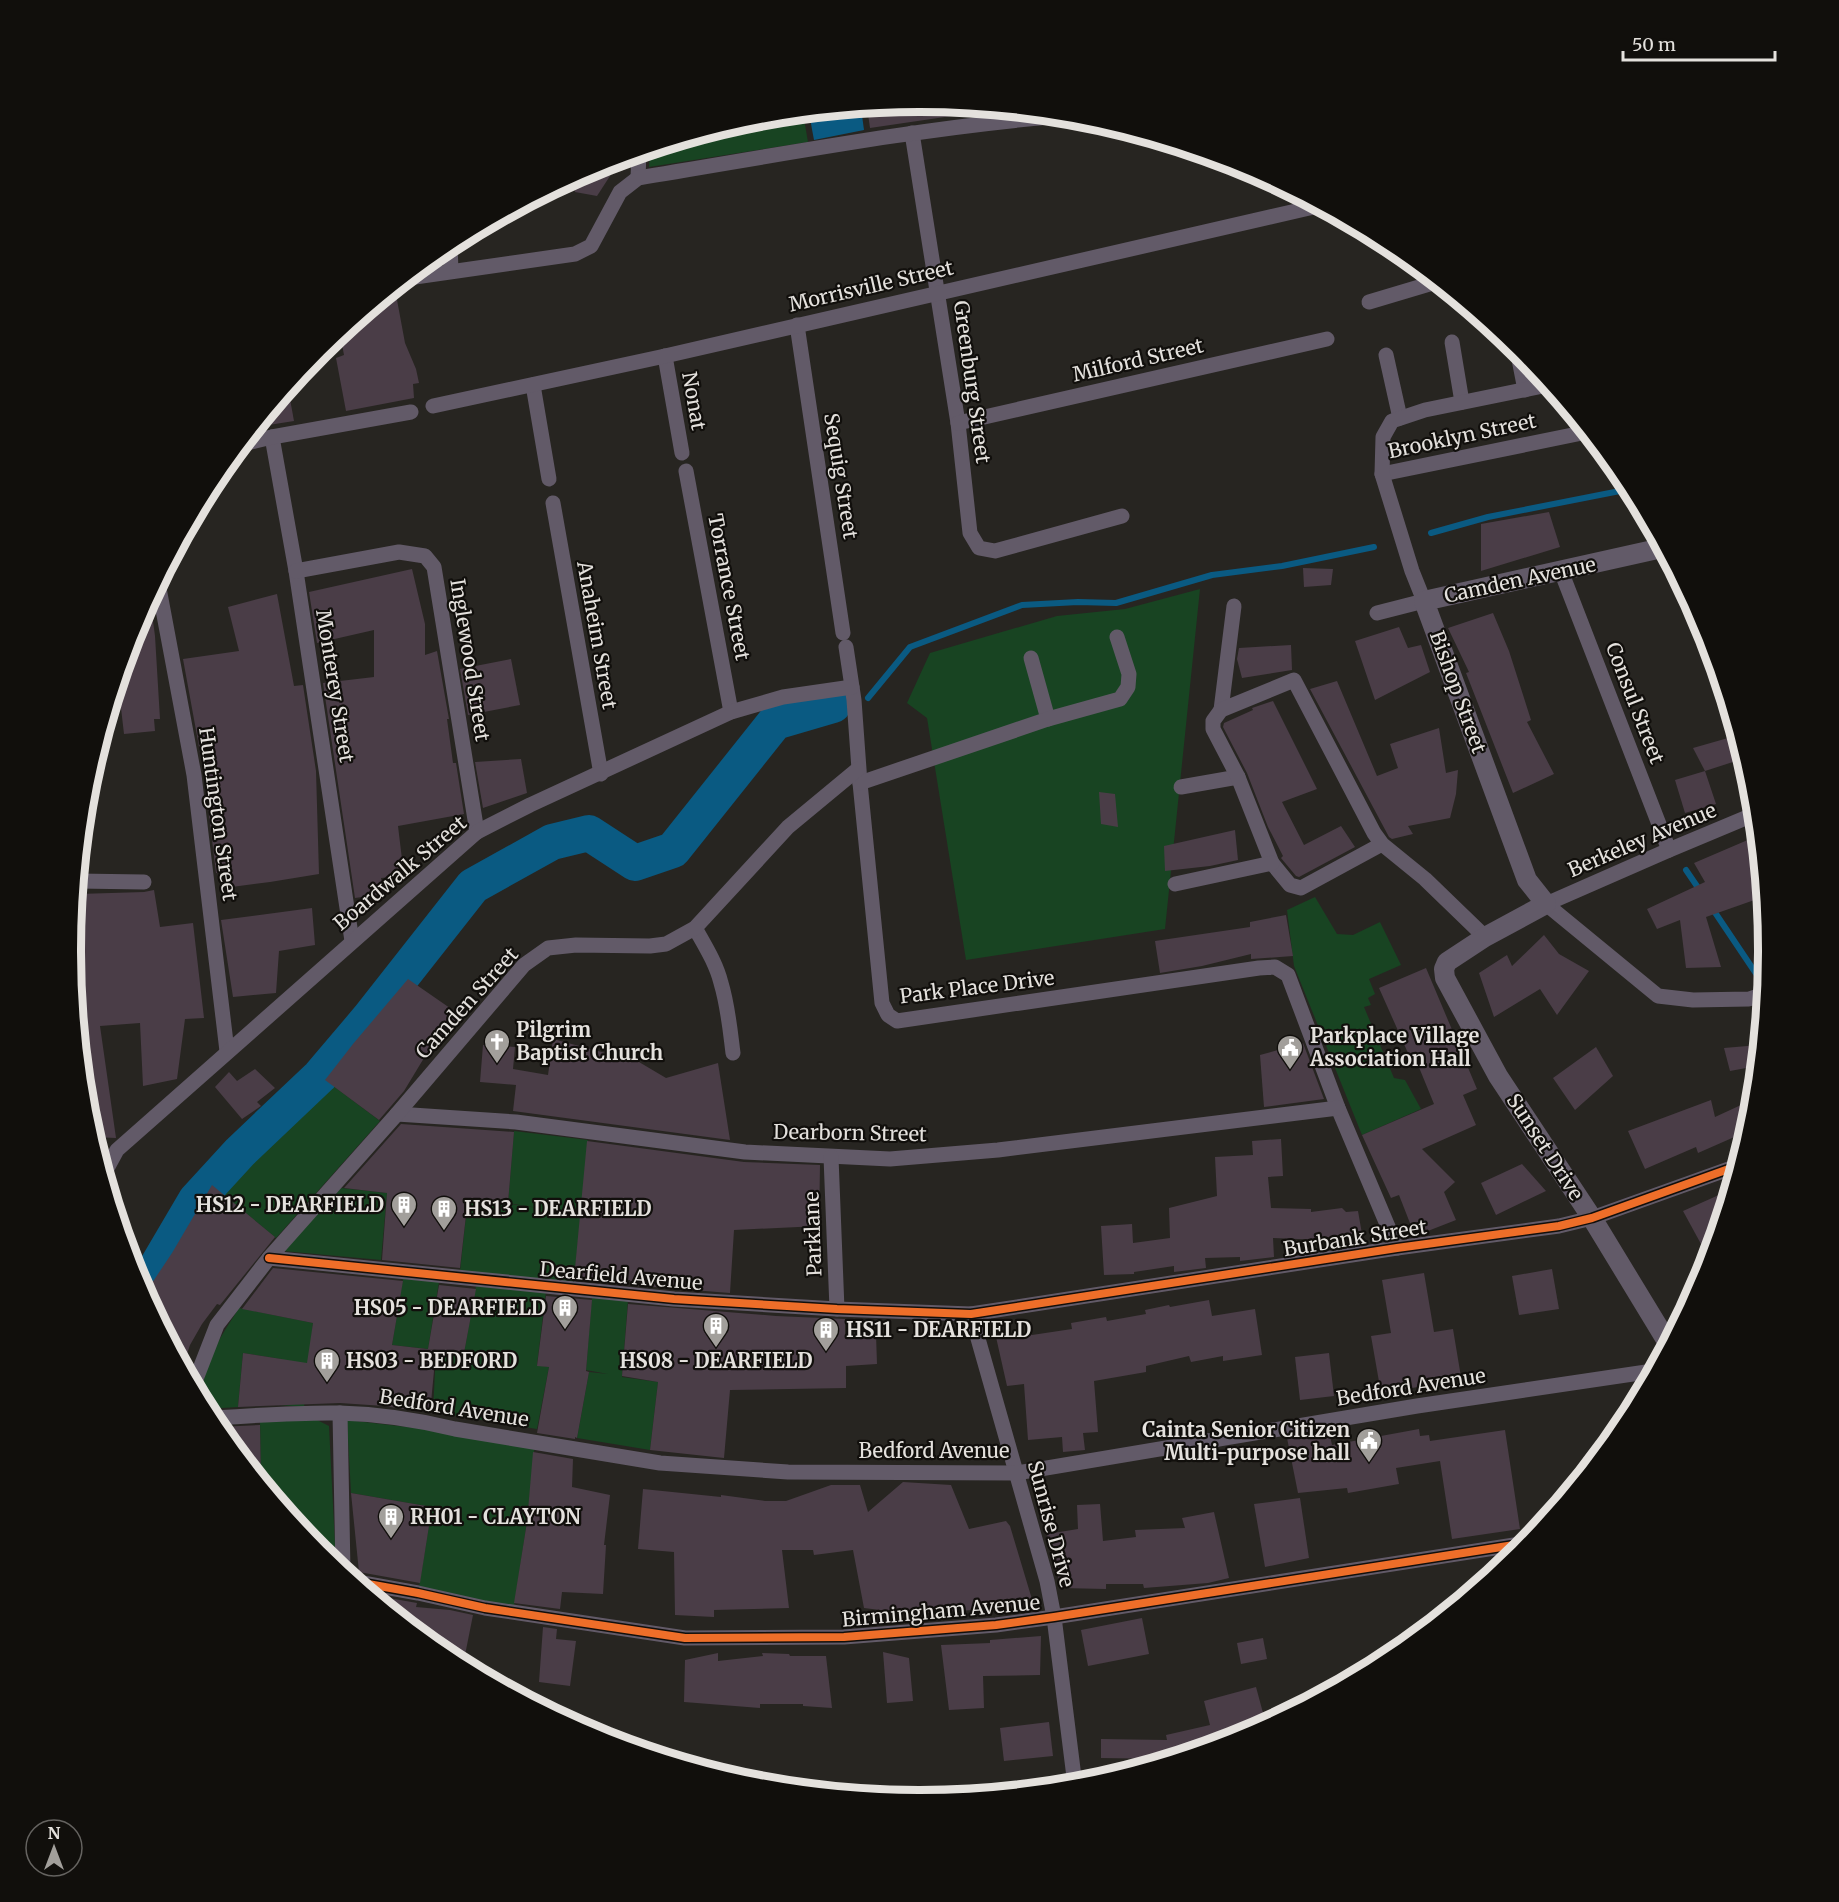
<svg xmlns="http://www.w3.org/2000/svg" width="1839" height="1902" font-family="Merriweather,serif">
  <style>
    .green { fill: #184422 }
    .water { fill: #0a5a82 }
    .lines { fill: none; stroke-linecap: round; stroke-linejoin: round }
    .stream { stroke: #0a5a82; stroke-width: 6 }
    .river { stroke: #0a5a82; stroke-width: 36 }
    .building { fill: #4a3d47 }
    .minor { stroke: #625a68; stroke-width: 15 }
    .tertiary { stroke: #625a68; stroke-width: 20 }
    .cycleway-casing { stroke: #110f0c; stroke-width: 11 }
    .cycleway { stroke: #ee6e29; stroke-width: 8 }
    .labels { text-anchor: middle; stroke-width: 4.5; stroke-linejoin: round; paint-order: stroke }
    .street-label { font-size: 20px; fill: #e4e1dd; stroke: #110f0c }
    .poi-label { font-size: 20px; font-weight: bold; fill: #e4e1dd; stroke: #110f0c; text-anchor: start }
    .rim { fill: none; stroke: #e4e1dd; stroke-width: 8 }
  </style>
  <rect width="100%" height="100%" fill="#272521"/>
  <g class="green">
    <polygon points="803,113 808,142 649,167 650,150 754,118"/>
    <polygon points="1200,589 1165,929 966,960 927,718 907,703 930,653 1057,616 1125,609"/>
    <polygon points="1315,897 1337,934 1353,935 1380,922 1401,965 1369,979 1375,994 1368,998 1371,1005 1364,1007 1394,1078 1405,1080 1421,1109 1362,1135 1294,966 1287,910"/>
    <polygon points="320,1076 380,1121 276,1238 212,1185 240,1152 298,1104"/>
    <polygon points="514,1131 588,1140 574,1282 460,1271 468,1198 545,1209 508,1203"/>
    <polygon points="341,1188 387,1193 381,1260 283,1251"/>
    <polygon points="403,1279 439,1282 428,1349 392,1345"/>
    <polygon points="476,1286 546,1291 537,1365 549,1367 537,1429 433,1412 436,1350 482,1357 464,1353"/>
    <polygon points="592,1296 628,1300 622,1377 658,1382 650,1450 577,1438 589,1372 608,1374 586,1370"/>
    <path d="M239 1308 313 1323 304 1407 280 1405 281 1359 243 1353 238 1407 206 1409C194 1373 221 1337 239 1308Z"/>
    <polygon points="313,1418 329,1426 336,1565 319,1551 261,1481 260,1420"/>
    <polygon points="347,1420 535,1442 527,1522 513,1613 418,1593 432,1507 351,1493"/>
  </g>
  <polygon class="water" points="861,108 864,130 814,140 809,113"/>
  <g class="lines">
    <g class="stream">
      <polyline points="1431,533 1488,517 1630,489"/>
      <polyline points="868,698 910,647 1022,605 1078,602 1116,603 1212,575 1282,566 1374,547"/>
      <polyline points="1686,870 1701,892"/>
      <polyline points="1712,908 1757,975"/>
    </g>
    <polyline class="river" points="143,1290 196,1200 240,1152 320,1076 370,1017 473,886 552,842 589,833 635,863 673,850 775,722 833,705"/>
  </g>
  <g class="building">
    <polygon points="920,102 972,107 972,113 870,128 867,107"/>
    <polygon points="621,159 597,196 575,192 574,178 595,166"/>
    <polygon points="395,289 405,343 416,369 419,383 413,384 414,398 346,411 336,358 344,355 340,334"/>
    <polygon points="288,388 294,421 256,427 274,405"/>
    <polygon points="1549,512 1560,547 1481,571 1481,524"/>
    <polygon points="1303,568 1333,569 1331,585 1304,587"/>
    <polygon points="412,569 425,624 425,655 437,651 449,719 447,719 453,763 456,763 464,814 398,826 404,876 381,878 384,894 355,898 323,683 374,677 374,630 317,643 309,592"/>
    <polygon points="277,594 294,686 303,685 316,771 319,874 270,882 224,888 226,874 216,873 204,774 183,659 239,651 228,607"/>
    <polygon points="150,599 155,636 160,719 154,719 155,731 124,734 118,682 135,626"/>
    <polygon points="1493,613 1509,651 1531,720 1527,722 1554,774 1513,793 1466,673 1469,672 1448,628"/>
    <polygon points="1399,627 1408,648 1421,645 1430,672 1375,700 1355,641"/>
    <polygon points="1291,645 1292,670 1242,678 1237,659 1239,648"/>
    <polygon points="511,659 520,705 468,715 460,669"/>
    <polygon points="1337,681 1377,776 1398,768 1390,744 1439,728 1446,773 1458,770 1456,794 1450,818 1408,826 1413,834 1392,839 1389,837 1310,689"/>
    <polygon points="1273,701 1317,789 1282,802 1304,845 1341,826 1355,847 1299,877 1296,876 1281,858 1283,856 1268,827 1247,773 1223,727 1224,723 1253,710 1252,708"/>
    <polygon points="1728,738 1736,761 1705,771 1693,748"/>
    <polygon points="521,759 527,793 483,808 475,762"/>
    <polygon points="1705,771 1716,804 1685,813 1675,780"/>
    <polygon points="1099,792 1115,794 1118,827 1101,824"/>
    <polygon points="1235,830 1238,860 1210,866 1165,871 1164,846"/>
    <polygon points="1757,836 1763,897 1706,917 1721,967 1686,968 1680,920 1657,929 1647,909 1705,882 1694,863"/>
    <polygon points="154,890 160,927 193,923 204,1018 185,1019 177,1079 143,1086 140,1023 100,1026 116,1138 93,1137 87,1116 70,951 78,894 144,892"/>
    <polygon points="312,908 315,945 279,951 276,993 233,997 221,920"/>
    <polygon points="1286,915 1293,956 1251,959 1251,954 1202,966 1160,973 1155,941 1250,927 1250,922"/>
    <polygon points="1544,935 1559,954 1589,971 1557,1015 1540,989 1494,1017 1479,973 1507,955 1512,966"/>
    <polygon points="1426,968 1477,1089 1463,1095 1476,1125 1422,1149 1455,1182 1444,1192 1456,1220 1415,1236 1399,1195 1391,1198 1362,1135 1434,1104 1416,1060 1412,1062 1379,988"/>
    <polygon points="408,979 460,1015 427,1053 404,1091 379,1120 325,1080 353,1044"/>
    <polygon points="553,1039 639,1062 666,1078 718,1063 730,1140 513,1111 516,1085 480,1082 483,1045 515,1047 513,1069 548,1075"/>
    <polygon points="1303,1043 1324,1099 1264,1107 1260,1055"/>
    <polygon points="1759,1045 1757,1066 1730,1071 1724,1048"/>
    <polygon points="1596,1047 1613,1076 1575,1110 1553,1078"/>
    <polygon points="255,1069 275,1088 257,1102 261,1106 242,1119 215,1087 229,1072 237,1081"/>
    <polygon points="1754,1099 1752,1117 1748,1131 1698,1153 1696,1147 1645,1169 1628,1131 1711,1100 1715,1117"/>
    <polygon points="401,1124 514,1132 508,1203 468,1198 460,1268 382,1260 387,1193 344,1188"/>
    <polygon points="1281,1139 1283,1176 1268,1177 1271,1208 1311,1209 1311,1212 1342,1208 1346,1212 1358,1211 1362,1234 1323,1240 1273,1238 1274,1257 1240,1261 1240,1257 1205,1258 1206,1268 1174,1272 1174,1266 1134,1272 1134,1274 1104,1275 1101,1226 1132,1224 1133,1243 1170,1238 1169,1208 1217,1196 1215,1157 1253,1155 1252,1141"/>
    <polygon points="587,1141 744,1162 820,1165 819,1226 734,1230 730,1293 630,1285 630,1280 595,1281 574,1279"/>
    <polygon points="1522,1164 1546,1191 1496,1215 1481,1183"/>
    <polygon points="212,1185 275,1237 220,1305 217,1304 202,1324 190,1345 183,1366 146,1296 146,1292 172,1253"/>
    <polygon points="1730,1190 1716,1236 1701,1244 1683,1211"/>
    <polygon points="273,1268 403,1281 392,1345 436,1350 430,1413 384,1406 340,1403 238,1407 243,1353 307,1363 313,1323 242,1309"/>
    <polygon points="1552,1269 1559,1309 1519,1315 1512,1276"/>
    <polygon points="1424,1273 1434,1332 1453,1329 1461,1377 1417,1384 1418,1387 1381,1393 1371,1336 1391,1333 1382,1280"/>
    <polygon points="439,1285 476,1289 464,1353 428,1349"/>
    <polygon points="546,1296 592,1300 586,1371 589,1372 577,1438 575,1437 575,1439 537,1433 549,1367 537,1366"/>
    <polygon points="1209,1300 1212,1316 1255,1309 1262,1355 1223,1361 1223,1356 1191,1362 1189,1356 1146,1366 1146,1372 1094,1381 1098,1432 1083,1433 1085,1450 1063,1452 1062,1437 1028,1440 1024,1384 1007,1386 996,1337 1031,1334 1032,1335 1072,1329 1071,1323 1106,1317 1107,1321 1146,1314 1145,1310 1169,1305 1170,1307"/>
    <polygon points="628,1304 776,1316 845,1319 845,1335 876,1334 877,1364 846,1366 846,1388 730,1390 724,1458 650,1450 658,1382 622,1376"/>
    <polygon points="1329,1353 1334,1396 1300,1400 1295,1357"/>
    <polygon points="260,1425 261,1481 218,1427"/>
    <polygon points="1419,1429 1420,1436 1429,1435 1430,1441 1505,1430 1520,1529 1452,1539 1440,1461 1396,1468 1399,1484 1348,1493 1347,1488 1298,1493 1287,1438 1329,1431 1332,1445"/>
    <polygon points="533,1452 573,1459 572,1487 610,1495 604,1545 606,1545 603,1594 562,1592 560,1609 514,1603 527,1522"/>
    <polygon points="903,1482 951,1485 969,1529 1006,1521 1010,1526 1034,1606 912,1614 864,1608 853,1550 814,1555 813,1550 782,1550 789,1608 714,1610 714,1617 675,1615 674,1552 638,1549 643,1489 721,1497 721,1495 765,1501 786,1501 831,1485 860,1485 868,1512"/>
    <polygon points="351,1493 432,1507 420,1583 359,1572"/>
    <polygon points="1300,1498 1309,1558 1265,1567 1254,1504"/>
    <polygon points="1100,1504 1103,1541 1136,1537 1135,1530 1185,1528 1182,1518 1214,1512 1229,1578 1208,1583 1144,1588 1143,1584 1106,1584 1106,1589 1061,1588 1047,1534 1078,1529 1077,1505"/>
    <polygon points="372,1595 417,1603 416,1607 450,1610 473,1615 463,1665 448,1657"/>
    <polygon points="1142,1618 1149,1654 1088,1666 1081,1630"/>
    <polygon points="543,1627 557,1629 556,1639 576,1641 570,1686 539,1682"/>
    <polygon points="1041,1636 1040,1675 983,1676 984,1708 949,1710 941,1645 990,1643 990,1640"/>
    <polygon points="1263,1638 1267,1659 1241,1664 1237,1643"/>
    <polygon points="883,1652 909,1658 913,1701 887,1703"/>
    <polygon points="718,1653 718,1661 763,1656 762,1653 789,1654 790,1656 826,1656 832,1708 803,1706 803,1704 760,1704 760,1708 684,1702 685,1660"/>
    <polygon points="1256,1687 1266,1724 1244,1736 1167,1759 1101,1758 1101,1739 1167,1740 1166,1735 1210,1725 1204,1701"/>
    <polygon points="1049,1722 1053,1756 1004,1761 1000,1728"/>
  </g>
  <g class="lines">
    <g class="minor">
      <polyline points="912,133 958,423 970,533 979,548 995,551 1122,516"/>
      <polyline points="638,178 639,153"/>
      <polyline points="450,244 451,271"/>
      <path d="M408 278 575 254 591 246 620 192 638 178C779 155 919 128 1061 116"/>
      <polyline points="1369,302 1436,282"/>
      <polyline points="797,325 843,633"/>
      <polyline points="1452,342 1462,402"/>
      <polyline points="1517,349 1525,390"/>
      <polyline points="1386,355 1400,418"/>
      <polyline points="665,356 682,453"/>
      <polyline points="533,385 549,479"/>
      <polyline points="433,406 665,356 1318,206"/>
      <polyline points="958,423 1327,339"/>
      <polyline points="272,437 296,571 352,941"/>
      <polyline points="243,444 272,437 411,412"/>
      <polyline points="686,471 731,712"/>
      <polyline points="1382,474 1587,432"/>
      <polyline points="553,503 601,774"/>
      <polyline points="296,571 399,552 425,556 434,567 477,832"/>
      <polyline points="1561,571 1669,850"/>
      <polyline points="158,583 194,775 227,1051"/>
      <polyline points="1377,613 1424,601 1412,571 1382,474 1383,437 1392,421 1425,410 1548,385"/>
      <polyline points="846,647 854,700 860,783 882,1003 888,1015 897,1021 1259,968 1275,967 1288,975 1338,1108 1397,1248"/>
      <polyline points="1031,658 1048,719"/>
      <polyline points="1221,710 1234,606"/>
      <polyline points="860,783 1048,719 1120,699 1128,687 1129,674 1117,637"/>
      <polyline points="1181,787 1238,777"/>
      <polyline points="1755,814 1669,850 1546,904 1658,996 1693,1000 1749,999 1764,994"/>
      <polyline points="1382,844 1301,888 1290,885 1272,863 1238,777 1213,729 1213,721 1221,710 1294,680 1374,833 1382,844 1425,879 1485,937"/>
      <polyline points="77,881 144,882"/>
      <polyline points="1175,884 1272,863"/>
      <path d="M695 928C705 946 716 963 721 983 728 1006 730 1029 733 1053"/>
      <polyline points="397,1114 516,1122 745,1152 890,1159 998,1150 1338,1108"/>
      <polyline points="831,1157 837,1309"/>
      <polyline points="104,1174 117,1150 477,832 530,805 731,712 783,697 852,687"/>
      <polyline points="269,1258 674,1299 837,1309 971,1314 1397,1248 1559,1226 1592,1218 1737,1166"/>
      <polyline points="971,1314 1047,1581 1054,1617 1075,1785"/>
      <polyline points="196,1389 196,1379 217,1325 269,1258 397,1114 524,965 548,948 576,945 650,946 666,944 695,928 788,827 858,769"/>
      <polyline points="340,1413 343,1571"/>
      <path d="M211 1418C254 1416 297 1412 340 1413 378 1414 418 1420 455 1429L660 1463 788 1472 1016 1473 1417 1406 1653 1371"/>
      <polyline points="357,1582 418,1593 485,1608 685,1638 844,1637 996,1625 1054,1617 1527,1543"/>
    </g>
    <polyline class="tertiary" points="1662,548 1424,601 1527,880 1546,904 1485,937 1447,962 1444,969 1445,978 1498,1076 1592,1218 1668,1343"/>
    <defs>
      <g id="cycleway">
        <polyline points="269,1258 674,1299 837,1309 971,1314 1397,1248 1559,1226 1592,1218 1737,1166"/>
        <polyline points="357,1582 418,1593 485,1608 685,1638 844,1637 996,1625 1054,1617 1527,1543"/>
      </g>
    </defs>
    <use href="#cycleway" class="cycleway-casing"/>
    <use href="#cycleway" class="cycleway"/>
  </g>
  <defs>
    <symbol id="church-pin" viewBox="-11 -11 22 30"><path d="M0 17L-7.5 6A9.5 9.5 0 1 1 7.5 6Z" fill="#a29f9b" stroke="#110f0c"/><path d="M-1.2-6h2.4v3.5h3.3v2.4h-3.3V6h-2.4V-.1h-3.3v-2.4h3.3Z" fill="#fff"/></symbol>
    <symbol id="civic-pin" viewBox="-11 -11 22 30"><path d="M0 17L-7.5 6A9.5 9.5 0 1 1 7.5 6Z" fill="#a29f9b" stroke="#110f0c"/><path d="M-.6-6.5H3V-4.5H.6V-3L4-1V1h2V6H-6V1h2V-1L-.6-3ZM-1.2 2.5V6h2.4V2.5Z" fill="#fff"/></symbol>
    <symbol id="building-pin" viewBox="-11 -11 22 30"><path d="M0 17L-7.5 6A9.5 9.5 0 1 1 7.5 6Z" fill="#a29f9b" stroke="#110f0c"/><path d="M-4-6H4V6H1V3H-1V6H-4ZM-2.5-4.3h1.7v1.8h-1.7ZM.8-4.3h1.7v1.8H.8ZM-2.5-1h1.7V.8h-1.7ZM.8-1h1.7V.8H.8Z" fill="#fff"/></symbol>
  </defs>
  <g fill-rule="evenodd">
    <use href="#church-pin" x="482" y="1027" width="30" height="40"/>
    <use href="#civic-pin" x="1275" y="1033" width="30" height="40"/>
    <use href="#building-pin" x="389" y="1190" width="30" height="40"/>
    <use href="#building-pin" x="429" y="1194" width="30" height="40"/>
    <use href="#building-pin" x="550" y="1293" width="30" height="40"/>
    <use href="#building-pin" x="701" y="1311" width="30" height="40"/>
    <use href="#building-pin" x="811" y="1315" width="30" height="40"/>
    <use href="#building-pin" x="312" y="1346" width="30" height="40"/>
    <use href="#civic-pin" x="1354" y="1426" width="30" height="40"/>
    <use href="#building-pin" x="376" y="1502" width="30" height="40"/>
  </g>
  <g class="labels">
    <g class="street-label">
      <text transform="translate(871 286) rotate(-13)" y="7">Morrisville Street</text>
      <text transform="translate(1138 360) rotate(-13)" y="7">Milford Street</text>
      <text transform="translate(972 382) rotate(82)" y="7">Greenburg Street</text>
      <text transform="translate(694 401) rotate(80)" y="7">Nonat</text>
      <text transform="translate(1462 436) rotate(-12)" y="7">Brooklyn Street</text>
      <text transform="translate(841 476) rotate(81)" y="7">Sequig Street</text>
      <text transform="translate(1520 580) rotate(-12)" y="7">Camden Avenue</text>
      <text transform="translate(729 587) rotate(79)" y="7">Torrance Street</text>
      <text transform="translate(597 635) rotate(80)" y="7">Anaheim Street</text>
      <text transform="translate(470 660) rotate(81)" y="7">Inglewood Street</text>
      <text transform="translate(335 686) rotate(81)" y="7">Monterey Street</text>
      <text transform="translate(1458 692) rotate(70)" y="7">Bishop Street</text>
      <text transform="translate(1635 703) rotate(69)" y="7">Consul Street</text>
      <text transform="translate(218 814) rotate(82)" y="7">Huntington Street</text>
      <text transform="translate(1642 840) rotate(-23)" y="7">Berkeley Avenue</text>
      <text transform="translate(400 873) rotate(-40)" y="7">Boardwalk Street</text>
      <text transform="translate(977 987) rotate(-7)" y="7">Park Place Drive</text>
      <text transform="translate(467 1003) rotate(-48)" y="7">Camden Street</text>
      <text transform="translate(850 1133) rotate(1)" y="7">Dearborn Street</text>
      <text transform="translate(1545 1147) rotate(57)" y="7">Sunset Drive</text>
      <text transform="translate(813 1234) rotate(-92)" y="7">Parklane</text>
      <text transform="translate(1355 1238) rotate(-9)" y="7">Burbank Street</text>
      <text transform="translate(621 1276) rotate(5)" y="7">Dearfield Avenue</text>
      <text transform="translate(1411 1387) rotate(-9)" y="7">Bedford Avenue</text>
      <text transform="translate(454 1408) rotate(9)" y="7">Bedford Avenue</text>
      <text x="934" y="1458">Bedford Avenue</text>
      <text transform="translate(1051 1524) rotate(75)" y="7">Sunrise Drive</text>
      <text transform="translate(941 1611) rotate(-5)" y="7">Birmingham Avenue</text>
    </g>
    <g class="poi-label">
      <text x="516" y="1037">Pilgrim<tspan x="516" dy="23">Baptist Church</tspan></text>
      <text x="1310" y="1043">Parkplace Village<tspan x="1310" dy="23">Association Hall</tspan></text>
      <text x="384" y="1212" text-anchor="end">HS12 - DEARFIELD</text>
      <text x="464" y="1216">HS13 - DEARFIELD</text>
      <text x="546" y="1315" text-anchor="end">HS05 - DEARFIELD</text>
      <text x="846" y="1337">HS11 - DEARFIELD</text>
      <text x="346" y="1368">HS03 - BEDFORD</text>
      <text x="716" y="1368" text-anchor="middle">HS08 - DEARFIELD</text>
      <text x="1350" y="1437" text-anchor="end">Cainta Senior Citizen<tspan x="1350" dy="23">Multi-purpose hall</tspan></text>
      <text x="410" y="1524">RH01 - CLAYTON</text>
    </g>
  </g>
  <path d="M0 0H1839V1902H0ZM919 112H920A838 838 0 0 1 1758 950V952A838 838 0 0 1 920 1790H919A838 838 0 0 1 81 952V950A838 838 0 0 1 919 112Z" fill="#110f0c" fill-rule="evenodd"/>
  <path class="rim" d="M919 112H920A838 838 0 0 1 1758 950V952A838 838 0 0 1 920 1790H919A838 838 0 0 1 81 952V950A838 838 0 0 1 919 112Z"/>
  <g transform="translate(54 1848)"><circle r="28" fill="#110f0c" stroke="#656360" stroke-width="1.5"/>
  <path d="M0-4.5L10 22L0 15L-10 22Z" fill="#a29f9b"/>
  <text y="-9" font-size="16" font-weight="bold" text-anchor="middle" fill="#e4e1dd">N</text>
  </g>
  <path d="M1623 51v9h152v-9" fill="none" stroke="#e4e1dd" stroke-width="3"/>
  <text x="1632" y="51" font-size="18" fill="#e4e1dd" stroke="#110f0c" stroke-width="4.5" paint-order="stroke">50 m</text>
</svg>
